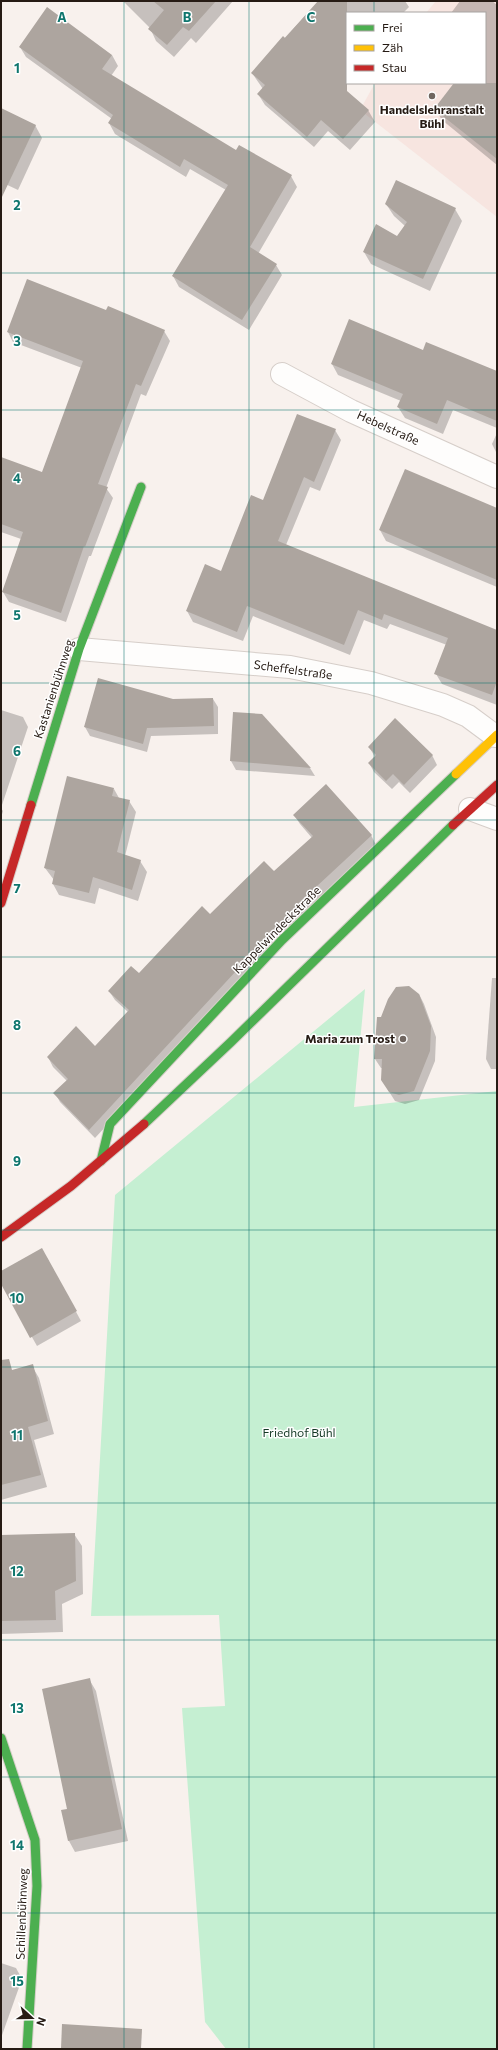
<svg xmlns="http://www.w3.org/2000/svg" width="498" height="2050" font-family="Commissioner,sans-serif">
  <style>
    .education { fill: #f7e5e0 }
    .green { fill: #c5efd2 }
    .shadow { fill: #0003 }
    .building { fill: #ada59f }
    .lines { fill: none; stroke-linecap: round; stroke-linejoin: round }
    .street-casing { stroke: #d6cec9; stroke-width: 24 }
    .fast-casing { stroke: #d6cec9; stroke-width: 11 }
    .slow-casing { stroke: #d6cec9; stroke-width: 11 }
    .jam-casing { stroke: #d6cec9; stroke-width: 11 }
    .street { stroke: #fefdfc; stroke-width: 22 }
    .fast { stroke: #4caf50; stroke-width: 9 }
    .slow { stroke: #ffc107; stroke-width: 9 }
    .jam { stroke: #c62828; stroke-width: 9 }
    .grid { fill: none; stroke: #0f766e; stroke-width: 1; stroke-opacity: 0.55 }
    .poi-dot { fill: #706660; stroke: #fff; stroke-width: 1.5 }
    .labels { text-anchor: middle; stroke-width: 3; stroke-linejoin: round; paint-order: stroke }
    .poi-label { font-size: 12px; font-weight: bold; fill: #261b14; stroke: #fff }
    .street-label { font-size: 12px; fill: #261b14; stroke: #fff }
    .park-label { font-size: 12px; fill: #143925; stroke: #fff }
    .grid-label { font-size: 13px; text-anchor: middle; font-weight: bold; fill: #0f766e; stroke: #fff; stroke-width: 3; stroke-linejoin: round; paint-order: stroke }
  </style>
  <rect width="100%" height="100%" fill="#f8f1ed"/>
  <polygon class="education" points="436,1 497,1 497,217 360,110 375,83 485,83 485,13 426,13"/>
  <polygon class="green" points="365,989 354,1107 497,1091 497,2049 226,2049 205,2022 182,1708 225,1706 219,1615 91,1616 115,1195"/>
  <g class="shadow">
    <polygon points="123,1 233,1 196,43 191,38 174,57 156,41 150,28"/>
    <polygon points="319,1 405,1 409,7 403,13 347,13 347,77 339,86 368,110 375,122 350,150 328,131 314,147 265,105 258,94 263,89 252,73"/>
    <polygon points="460,1 492,1 497,5 497,165 442,120 435,109 456,83 485,83 485,13 451,13"/>
    <polygon points="20,47 112,55 118,66 111,76 236,152 291,176 297,187 258,254 276,265 282,275 249,330 179,287 173,276 226,190 190,169 186,177 115,134 109,123 112,119 26,57"/>
    <polygon points="1,109 35,125 42,138 18,190 1,182"/>
    <polygon points="386,204 455,209 462,221 430,291 371,264 364,252 397,238 405,226 394,216"/>
    <polygon points="107,311 164,331 170,341 146,396 141,394 106,488 113,498 91,556 89,556 66,622 9,602 3,592 21,539 1,532 1,459 42,474 82,368 13,342 8,332"/>
    <polygon points="350,321 423,351 497,373 497,428 453,410 443,434 405,418 398,407 401,401 338,375 332,364"/>
    <polygon points="335,430 341,440 320,491 310,487 286,545 497,631 497,705 442,684 436,674 447,645 390,624 387,629 364,620 350,655 253,616 243,641 193,622 187,611 222,572 264,501"/>
    <polygon points="497,433 497,454 492,444"/>
    <polygon points="497,510 497,587 386,541 380,530"/>
    <polygon points="213,699 218,707 218,734 151,736 147,752 90,736 85,727 173,700"/>
    <polygon points="1,710 23,717 28,727 1,808 3,811 1,818"/>
    <polygon points="234,713 261,715 310,768 315,776 236,770 231,761"/>
    <polygon points="369,747 432,755 437,765 410,793 399,782 392,789 374,772 369,763 375,757"/>
    <polygon points="114,789 119,798 129,801 136,812 125,856 140,861 147,872 138,901 99,888 95,904 59,895 53,884 54,880 45,868"/>
    <polygon points="294,815 371,835 376,845 278,941 95,1138 60,1102 55,1093 67,1081 53,1067 48,1057 95,1047 128,1012 115,1000 109,991 139,975 210,916 274,872 312,838 300,824"/>
    <polygon points="492,978 497,978 497,1069 491,1069 486,1059"/>
    <polygon points="419,994 424,1004 436,1037 435,1061 419,1100 405,1104 395,1101 388,1090 383,1068 381,1068 375,1059 382,1018"/>
    <polygon points="47,1258 81,1321 37,1346 1,1282 1,1272"/>
    <polygon points="32,1366 39,1378 54,1434 34,1440 47,1487 1,1500 1,1374"/>
    <polygon points="74,1534 82,1546 83,1594 62,1604 63,1632 1,1634 1,1555"/>
    <polygon points="89,1679 96,1691 128,1841 75,1852 69,1841 62,1811 69,1809"/>
    <polygon points="1,1963 16,1968 22,1979 1,2038"/>
  </g>
  <g class="building">
    <polygon points="153,1 216,1 189,31 183,27 167,45 148,29 164,10"/>
    <polygon points="318,1 347,1 347,91 369,110 343,139 321,120 307,137 257,94 265,85 251,73 283,36 285,38"/>
    <polygon points="47,7 112,55 102,69 236,150 239,145 292,175 250,247 277,264 242,320 172,276 228,185 184,159 180,167 108,123 113,115 19,47"/>
    <polygon points="454,83 497,83 497,159 434,109"/>
    <polygon points="1,108 36,125 1,199"/>
    <polygon points="396,180 456,208 423,279 363,252 376,224 397,236 407,222 385,204"/>
    <polygon points="27,279 106,310 108,306 165,330 141,386 136,384 98,484 108,487 85,547 84,546 61,613 2,592 23,532 1,524 1,457 42,472 83,361 7,332"/>
    <polygon points="349,319 423,350 426,342 497,371 497,421 447,400 437,424 397,407 403,394 331,364"/>
    <polygon points="297,414 336,429 314,482 304,477 278,541 497,630 497,681 492,695 434,674 448,638 384,614 382,620 358,610 344,645 247,606 237,632 186,611 205,564 221,571 251,495 263,500"/>
    <polygon points="405,469 497,508 497,580 379,530"/>
    <polygon points="98,678 173,699 213,698 214,726 147,728 143,744 84,727"/>
    <polygon points="233,712 262,714 311,768 230,761"/>
    <polygon points="395,718 433,755 404,785 393,774 386,781 368,763 376,755 368,747"/>
    <polygon points="67,776 114,788 112,796 130,800 117,852 141,860 132,890 93,877 89,893 52,884 55,871 44,868"/>
    <polygon points="326,784 372,835 302,900 304,902 273,931 89,1130 53,1093 68,1079 47,1057 76,1026 95,1046 129,1010 108,991 131,966 139,973 202,906 210,914 264,861 274,871 313,836 293,815"/>
    <polygon points="409,986 419,994 431,1026 430,1051 414,1091 399,1095 389,1092 381,1080 382,1059 374,1059 377,1017 381,1017 388,999 396,987"/>
    <polygon points="42,1248 77,1311 30,1338 1,1284 1,1271"/>
    <polygon points="9,1359 12,1370 33,1364 48,1421 28,1427 41,1475 1,1485 1,1360"/>
    <polygon points="75,1533 76,1581 55,1591 56,1620 1,1621 1,1535"/>
    <polygon points="90,1678 122,1829 68,1841 61,1810 67,1809 42,1689"/>
    <polygon points="62,2024 142,2029 141,2049 61,2049"/>
  </g>
  <g class="lines">
    <defs>
      <g id="street">
        <polyline points="282,374 351,411 497,477"/>
        <polyline points="79,649 290,667 371,683 443,705 468,716 495,736"/>
        <polyline points="470,809 497,819"/>
      </g>
      <g id="fast">
        <polyline points="31,805 79,649 141,487"/>
        <polyline points="144,1124 231,1042 453,825"/>
        <polyline points="101,1161 110,1124 282,940 456,774"/>
        <polyline points="1,1738 35,1840 37,1886 27,2049"/>
      </g>
      <polyline id="slow" points="456,774 497,735"/>
      <g id="jam">
        <polyline points="453,825 497,785"/>
        <polyline points="1,903 31,805"/>
        <polyline points="1,1237 71,1186 144,1124"/>
      </g>
    </defs>
    <use href="#street" class="street-casing"/>
    <use href="#fast" class="fast-casing"/>
    <use href="#slow" class="slow-casing"/>
    <use href="#jam" class="jam-casing"/>
    <use href="#street" class="street"/>
    <use href="#fast" class="fast"/>
    <use href="#slow" class="slow"/>
    <use href="#jam" class="jam"/>
  </g>
  <path class="grid" d="M124 1V2049M249 1V2049M374 1V13M374 83V2049M1 137H497M1 273H497M1 410H497M1 547H497M1 683H497M1 820H497M1 957H497M1 1093H497M1 1230H497M1 1367H497M1 1503H497M1 1640H497M1 1777H497M1 1913H497"/>
  <g class="poi-dot">
    <circle cx="432" cy="96" r="4"/>
    <circle cx="403" cy="1039" r="4"/>
  </g>
  <g class="labels">
    <g class="poi-label">
      <text x="432" y="114">Handelslehranstalt<tspan x="432" dy="14">Bühl</tspan></text>
      <text x="395" y="1043" text-anchor="end">Maria zum Trost</text>
    </g>
    <g class="street-label">
      <text transform="translate(388 428) rotate(24)" y="4">Hebelstraße</text>
      <text transform="translate(293 670) rotate(8)" y="4">Scheffelstraße</text>
      <text transform="translate(54 689) rotate(-72)" y="4">Kastanienbühnweg</text>
      <text transform="translate(277 930) rotate(-45)" y="4">Kappelwindeckstraße</text>
      <text transform="translate(22 1914) rotate(-88)" y="4">Schillenbühnweg</text>
    </g>
    <g class="park-label">
      <text x="299" y="1437">Friedhof Bühl</text>
    </g>
  </g>
  <g class="grid-label">
    <text x="62" y="22">A</text>
    <text x="187" y="22">B</text>
    <text x="311" y="22">C</text>
    <text x="17" y="73">1</text>
    <text x="17" y="210">2</text>
    <text x="17" y="346">3</text>
    <text x="17" y="483">4</text>
    <text x="17" y="620">5</text>
    <text x="17" y="756">6</text>
    <text x="17" y="893">7</text>
    <text x="17" y="1030">8</text>
    <text x="17" y="1166">9</text>
    <text x="17" y="1303">10</text>
    <text x="17" y="1440">11</text>
    <text x="17" y="1576">12</text>
    <text x="17" y="1713">13</text>
    <text x="17" y="1850">14</text>
    <text x="17" y="1986">15</text>
  </g>
  <rect width="498" height="2050" fill="none" stroke="#261b14" stroke-width="4"/>
  <rect x="346" y="12" width="140" height="72" fill="#ffffff" stroke="#a8a4a1"/>
  <rect x="354" y="25" width="20" height="6" fill="#4caf50" stroke="#a8a4a1"/>
  <text x="382" y="32" font-size="12" fill="#261b14">Frei</text>
  <rect x="354" y="45" width="20" height="6" fill="#ffc107" stroke="#a8a4a1"/>
  <text x="382" y="52" font-size="12" fill="#261b14">Zäh</text>
  <rect x="354" y="65" width="20" height="6" fill="#c62828" stroke="#a8a4a1"/>
  <text x="382" y="72" font-size="12" fill="#261b14">Stau</text>
  <g transform="translate(32 2018) rotate(111)" stroke="#ffffff" stroke-width="3" paint-order="stroke">
  <path d="M0-3L7 15L0 10L-7 15Z" fill="#261b14"/>
  <text y="-6" font-size="11" font-weight="bold" text-anchor="middle" fill="#261b14">N</text>
  </g>
</svg>
